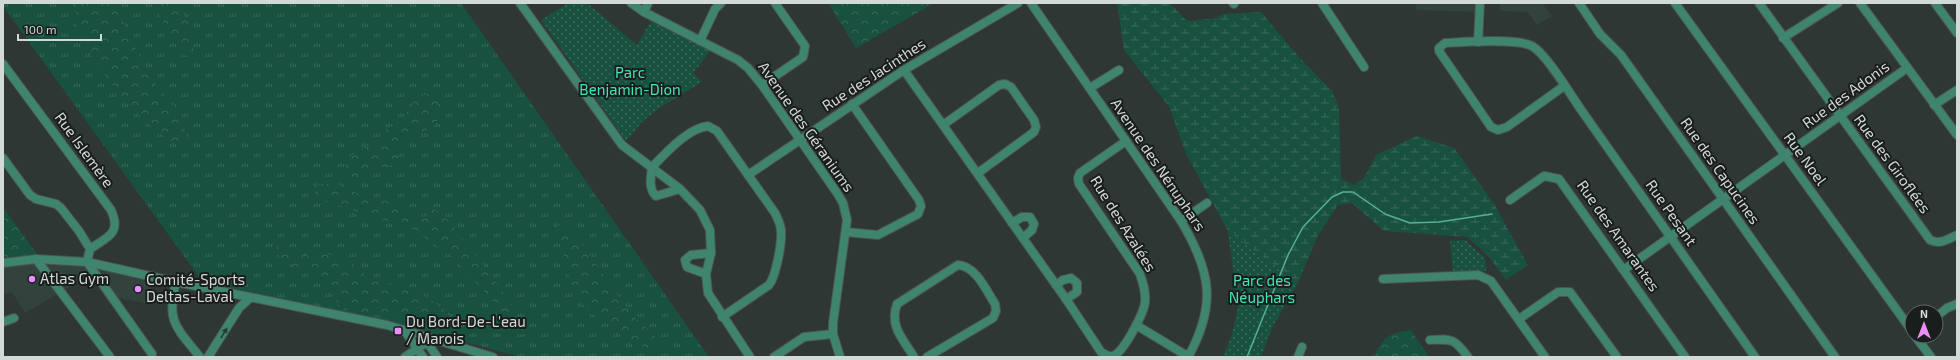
<svg xmlns="http://www.w3.org/2000/svg" width="1960" height="360" font-family="'Exo 2',sans-serif">
  <style>
    .built { fill: #32433d }
    .grass { fill: url(#grass-tufts) }
    .forest { fill: url(#forest-crowns) }
    .wetland { fill: url(#wetland-marsh) }
    .park { fill: url(#park-dots) }
    .lines { fill: none; stroke-linecap: round; stroke-linejoin: round }
    .stream { stroke: #57af98; stroke-width: 1.5 }
    .minor-casing { stroke: #4c5451; stroke-width: 10 }
    .minor { stroke: #3f846e; stroke-width: 8 }
    .oneway { fill: #243d35 }
    .poi-dot { fill: #ea8dfd; stroke: #191e1c; stroke-width: 1.5 }
    .labels { text-anchor: middle; stroke-width: 4; stroke-linejoin: round; paint-order: stroke }
    .park-label { font-size: 15px; fill: #45e3b9; stroke: #191e1c }
    .street-label { font-size: 15px; fill: #d3d9d7; stroke: #191e1c }
    .poi-label { font-size: 15px; fill: #d3d9d7; stroke: #191e1c; text-anchor: start }
  </style>
  <defs>
    <pattern id="grass-tufts" width="24" height="20" patternUnits="userSpaceOnUse"><rect width="24" height="20" fill="#195141"/><path d="M3 7l-1-3M5 7V3M7 7l1-3M15 17l-1-3M17 17v-4M19 17l1-3" fill="none" stroke="#3a695c"/></pattern>
    <pattern id="forest-crowns" width="20" height="18" patternUnits="userSpaceOnUse"><rect width="20" height="18" fill="#195141"/><path d="M2 6a3 3 0 1 1 6 0M12 15a3 3 0 1 1 6 0" fill="none" stroke="#3a695c"/></pattern>
    <pattern id="wetland-marsh" width="20" height="14" patternUnits="userSpaceOnUse"><rect width="20" height="14" fill="#195141"/><path d="M1 5h8M5 5V1M11 12h8M15 12V8" fill="none" stroke="#3a695c"/></pattern>
    <pattern id="park-dots" width="8" height="8" patternUnits="userSpaceOnUse"><rect width="8" height="8" fill="#195141"/><path d="M2 2h.1M6 6h.1" fill="none" stroke="#3a695c" stroke-width="1.8" stroke-linecap="round"/></pattern>
  </defs>
  <rect width="100%" height="100%" fill="#2e3734"/>
  <g class="built">
    <polygon points="1416,3 1480,3 1480,12 1416,10"/>
    <polygon points="1500,3 1542,3 1552,16 1537,25 1528,12 1500,11"/>
    <polygon points="49,259 153,277 146,303 112,297 93,273 25,313 12,292 3,295 3,263"/>
  </g>
  <polygon class="grass" points="3,3 461,3 709,357 522,357 406,327 204,284 3,6"/>
  <g class="forest">
    <path d="M76 3H119L120 15 148 75 175 107 187 135 182 146C153 139 87 59 78 31 75 23 77 11 76 3Z"/>
    <polygon points="153,3 178,3 191,28 194,58 181,54"/>
    <polygon points="828,3 934,3 856,48"/>
    <polygon points="429,93 437,100 441,112 435,125 407,140 399,152 398,158 393,165 376,168 362,177 348,177 343,173 349,158 357,151 377,142 384,131 402,119 416,99"/>
    <path d="M323 184H337L370 199 386 201 407 214 424 217 429 214V210L434 209 444 216C460 237 524 311 524 333L519 335 499 308 453 257 412 229 318 199 315 193 317 186Z"/>
    <polygon points="3,207 37,254 3,258"/>
    <polygon points="564,224 576,234 608,282 634,317 652,333 660,343 656,349 647,349 589,312 572,291 557,226"/>
    <polygon points="284,242 293,250 303,255 313,250 348,260 369,278 423,295 445,310 466,340 467,344 396,318 340,309 336,299 315,276 286,263 273,249"/>
    <path d="M1411 330 1429 357H1362L1375 355C1383 337 1391 332 1411 330Z"/>
  </g>
  <polygon class="wetland" points="1117,3 1170,3 1186,20 1190,21 1217,18 1223,14 1261,12 1298,56 1332,91 1339,108 1341,179 1354,185 1364,178 1376,155 1417,136 1454,148 1494,204 1528,265 1506,280 1489,257 1467,237 1384,231 1352,203 1338,205 1318,235 1298,283 1228,231 1185,152 1170,108 1124,50"/>
  <g class="park">
    <polygon points="568,3 587,3 637,45 651,21 710,51 693,73 702,82 659,108 642,122 626,141 541,20"/>
    <polygon points="1228,231 1298,283 1272,328 1261,357 1223,357 1231,337 1238,308"/>
    <polygon points="1465,240 1485,258 1486,271 1453,274 1450,241"/>
  </g>
  <g class="lines">
    <polyline class="stream" points="1247,357 1288,255 1303,227 1332,197 1343,192 1353,192 1385,214 1410,223 1439,222 1492,214"/>
    <defs>
      <g id="minor">
        <polyline points="520,3 622,145 680,189 700,210 710,230 711,253 706,274 708,293 750,357"/>
        <polyline points="631,3 644,12 738,60 748,68 762,85 837,193 843,203 847,220 833,323 833,334 840,357"/>
        <path d="M1031 3 1181 221C1211 271 1217 305 1188 357"/>
        <polyline points="1233,3 1234,4"/>
        <polyline points="1322,3 1364,67"/>
        <polyline points="1579,3 1600,34 1621,55 1835,357"/>
        <polyline points="1675,3 1912,331"/>
        <path d="M1759 3 1930 240C1940 245 1948 239 1957 235"/>
        <polyline points="1860,3 1957,135"/>
        <polyline points="1935,3 1957,33"/>
        <polyline points="644,12 648,3"/>
        <polyline points="1783,38 1838,3"/>
        <polyline points="700,41 715,9 721,3"/>
        <polyline points="1478,42 1480,3"/>
        <path d="M3 64 111 210C122 234 107 237 90 249"/>
        <path d="M904 70 1066 299 1101 352C1106 355 1110 358 1115 355 1125 349 1144 313 1145 302 1146 292 1143 283 1140 274L1079 184 1078 178 1080 173 1126 141"/>
        <polyline points="762,85 803,57 805,46 775,3"/>
        <path d="M1564 86 1507 127 1498 130 1491 127 1439 51V48L1445 43C1464 42 1516 38 1532 46 1547 54 1573 99 1584 114 1641 195 1698 276 1755 357"/>
        <polyline points="1090,88 1119,70"/>
        <polyline points="1934,105 1957,90"/>
        <polyline points="943,125 999,85 1005,84 1011,87 1034,120 1036,127 1034,132 978,173"/>
        <polyline points="3,158 30,195 36,199 56,204 61,208 79,231 90,249 87,262 152,354"/>
        <polyline points="748,175 904,70 1018,3"/>
        <path d="M680 189 656 196C648 189 651 176 652 167 666 153 688 128 708 126L717 131 775 213C777 218 781 224 781 231 782 243 776 276 769 285L722 317"/>
        <polyline points="1510,200 1544,176 1559,179 1685,357"/>
        <polyline points="1181,221 1207,203"/>
        <polyline points="1012,223 1022,217 1030,217 1034,224 1032,230 1023,238"/>
        <polyline points="846,232 878,235 918,214 921,206 919,200 852,104"/>
        <polyline points="36,259 110,357"/>
        <polyline points="3,263 36,259 87,262 176,282 387,325 493,357"/>
        <polyline points="1625,269 1907,68"/>
        <polyline points="706,274 687,267 685,260 691,255 711,253"/>
        <polyline points="1383,279 1478,275 1491,281 1545,357"/>
        <path d="M176 282C166 322 176 327 200 357"/>
        <polyline points="1056,285 1063,280 1071,278 1077,283 1077,292 1066,299"/>
        <polyline points="1936,317 1947,308 1957,304"/>
        <polyline points="1519,319 1558,292 1570,292 1617,357"/>
        <polyline points="3,322 14,318"/>
        <polyline points="1136,325 1189,357"/>
        <polyline points="404,330 423,357"/>
        <polyline points="1915,336 1931,357"/>
        <polyline points="425,339 437,357"/>
        <path d="M1430 340C1452 339 1454 338 1468 357"/>
        <polyline points="208,357 239,308 250,298"/>
        <polyline points="405,357 427,342"/>
        <polyline points="774,357 804,337 833,334"/>
        <path d="M914 357C903 339 889 326 897 304L958 265C976 266 986 290 995 304L996 311 993 318 927 357"/>
        <polyline points="1298,357 1302,347"/>
      </g>
    </defs>
    <use href="#minor" class="minor-casing"/>
    <use href="#minor" class="minor"/>
  </g>
  <defs><path id="oneway-solid" d="M-6-.8H1V-3.2L6.5 0L1 3.2V.8H-6Z"/></defs>
  <use class="oneway" href="#oneway-solid" transform="translate(224 333) rotate(-59)"/>
  <g class="poi-dot">
    <circle cx="32" cy="279" r="4"/>
    <circle cx="138" cy="289" r="4"/>
    <rect x="394" y="327" width="8" height="8" rx="2"/>
  </g>
  <g class="labels">
    <g class="park-label">
      <text x="630" y="78">Parc<tspan x="630" dy="17">Benjamin-Dion</tspan></text>
      <text x="1262" y="286">Parc des<tspan x="1262" dy="17">Néuphars</tspan></text>
    </g>
    <g class="street-label">
      <text transform="translate(874 75) rotate(-33)" y="5">Rue des Jacinthes</text>
      <text transform="translate(1846 95) rotate(-36)" y="5">Rue des Adonis</text>
      <text transform="translate(806 127) rotate(55)" y="5">Avenue des Géraniums</text>
      <text transform="translate(84 150) rotate(54)" y="5">Rue Islemère</text>
      <text transform="translate(1805 159) rotate(54)" y="5">Rue Noel</text>
      <text transform="translate(1892 164) rotate(54)" y="5">Rue des Giroflées</text>
      <text transform="translate(1158 165) rotate(56)" y="5">Avenue des Nénuphars</text>
      <text transform="translate(1720 171) rotate(55)" y="5">Rue des Capucines</text>
      <text transform="translate(1671 213) rotate(55)" y="5">Rue Pesant</text>
      <text transform="translate(1123 224) rotate(58)" y="5">Rue des Azalées</text>
      <text transform="translate(1618 236) rotate(55)" y="5">Rue des Amarantes</text>
    </g>
    <g class="poi-label">
      <text x="40" y="284">Atlas Gym</text>
      <text x="146" y="285">Comité-Sports<tspan x="146" dy="17">Deltas-Laval</tspan></text>
      <text x="406" y="327">Du Bord-De-L'eau<tspan x="406" dy="17">/ Marois</tspan></text>
    </g>
  </g>
  <rect width="1960" height="360" fill="none" stroke="#d3d9d7" stroke-width="8"/>
  <g transform="translate(1924 324)"><circle r="19" fill="#191e1c" stroke="#636967"/>
  <path d="M0-3L7 15L0 10L-7 15Z" fill="#ea8dfd"/>
  <text y="-6" font-size="11" font-weight="bold" text-anchor="middle" fill="#d3d9d7">N</text>
  </g>
  <path d="M18 34v6h83v-6" fill="none" stroke="#d3d9d7" stroke-width="2"/>
  <text x="24" y="34" font-size="12" fill="#d3d9d7" stroke="#191e1c" stroke-width="3" paint-order="stroke">100 m</text>
</svg>
